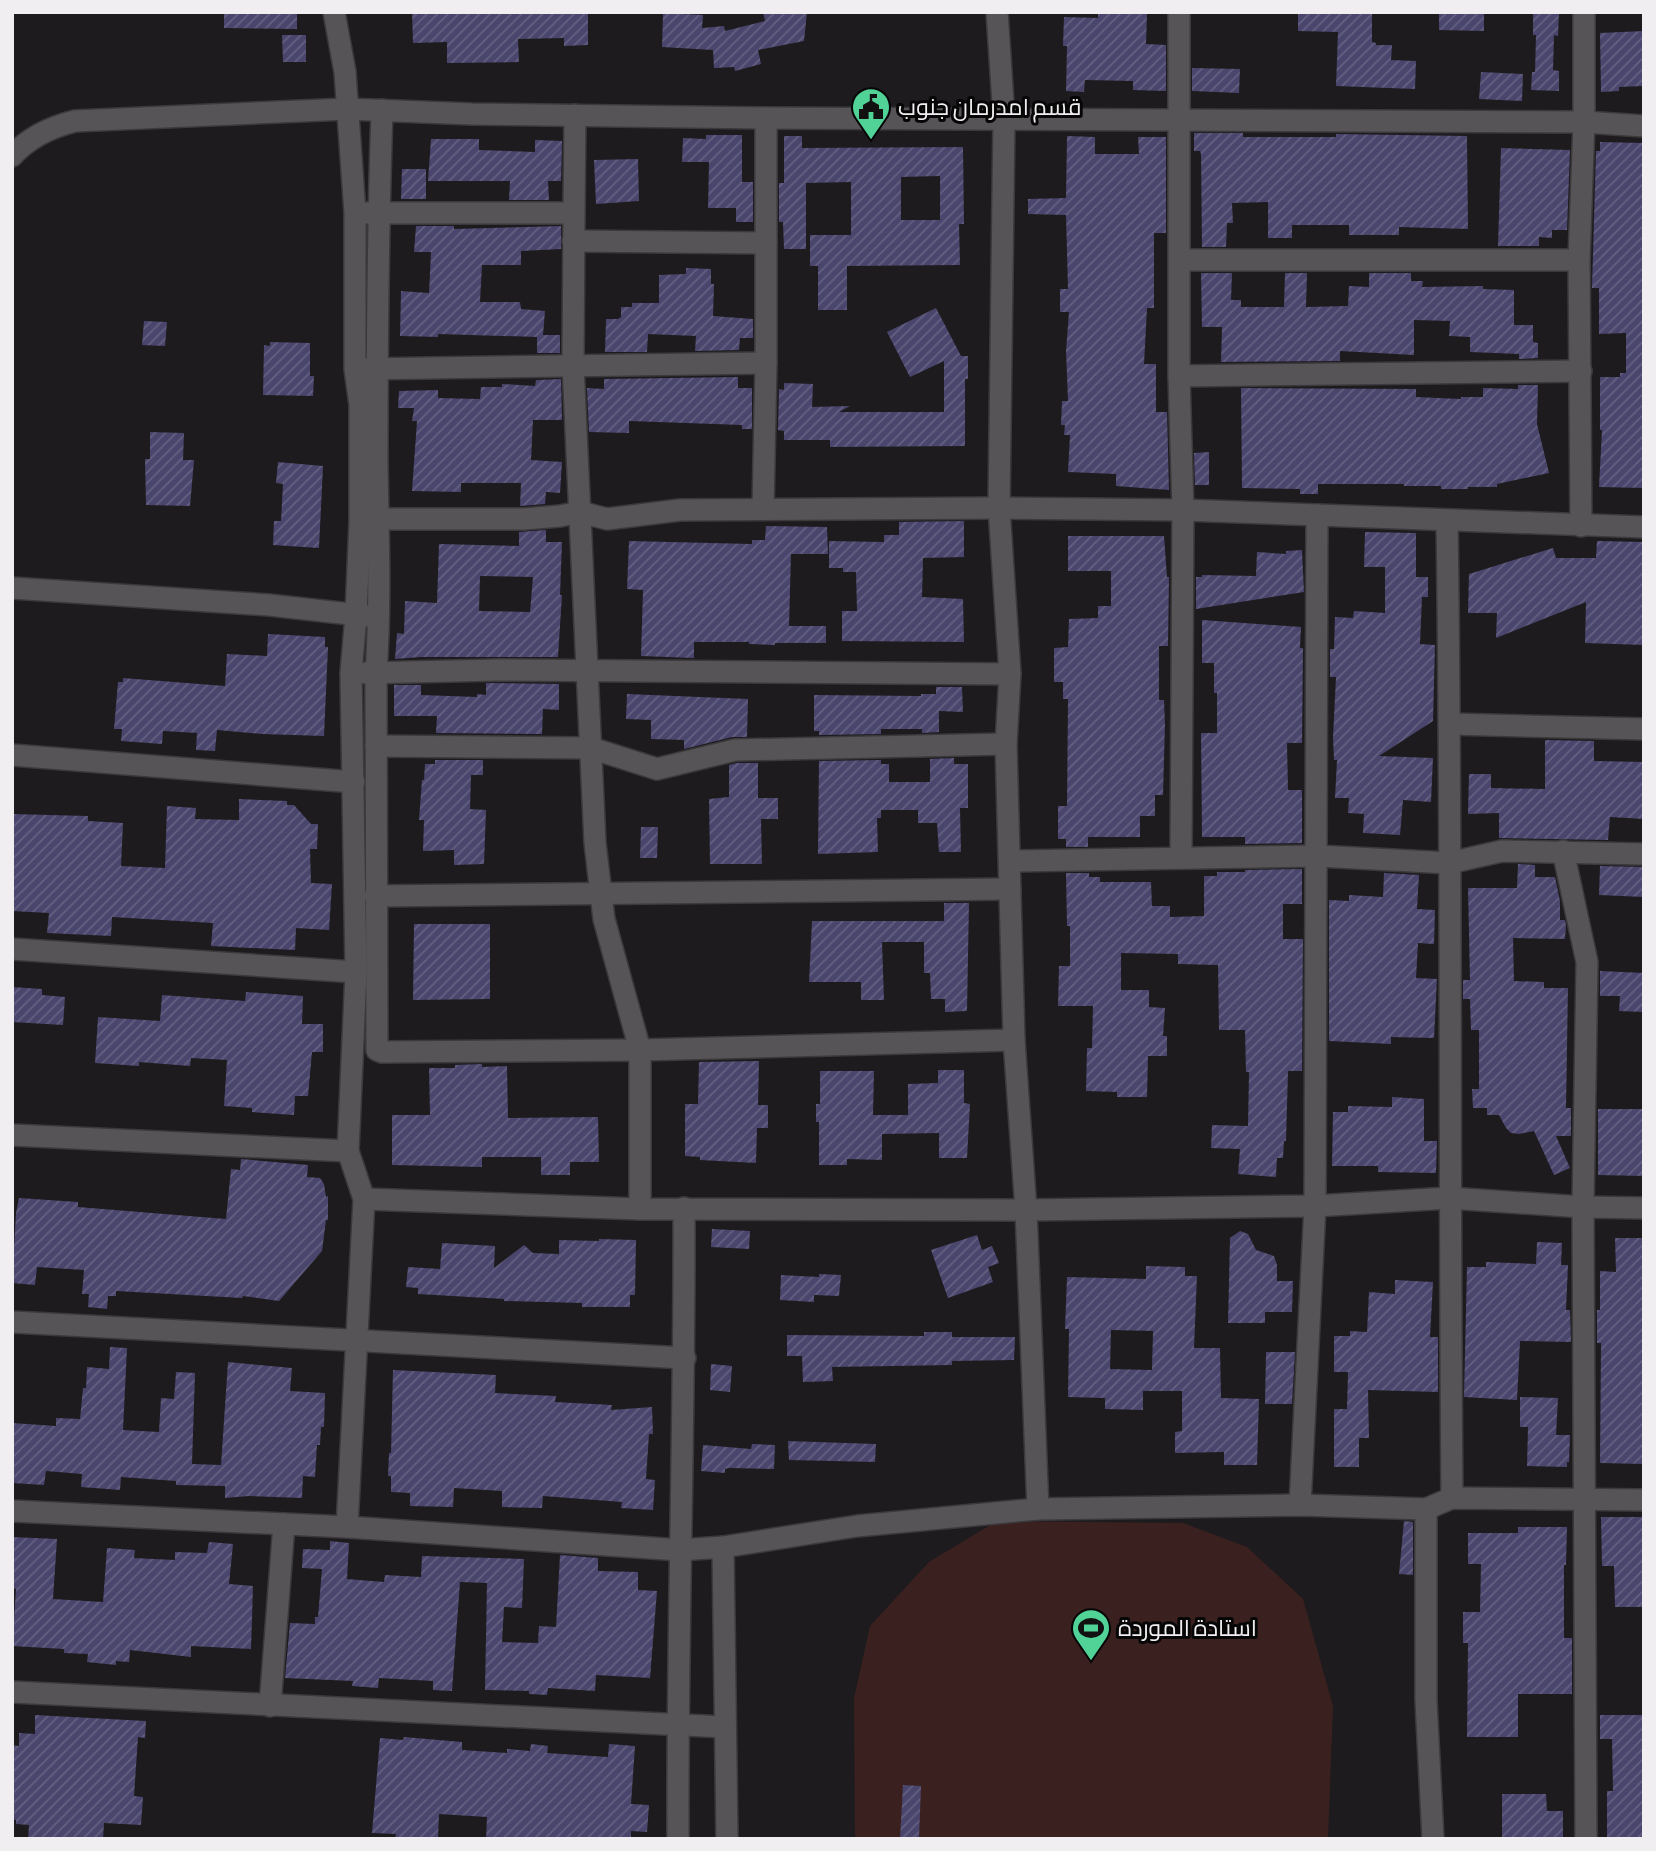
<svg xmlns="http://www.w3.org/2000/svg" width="1656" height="1851" font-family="'Sofia Sans Condensed',Cairo,sans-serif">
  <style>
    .pitch { fill: #3a211f }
    .building { fill: url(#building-hatch); fill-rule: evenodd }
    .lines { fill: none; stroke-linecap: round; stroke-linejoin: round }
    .minor-casing { stroke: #3b393b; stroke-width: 24 }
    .minor { stroke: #575457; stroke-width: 21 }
    .labels { text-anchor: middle; stroke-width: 6; stroke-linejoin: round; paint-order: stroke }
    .poi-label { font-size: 23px; fill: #f0eef0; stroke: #070607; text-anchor: start }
  </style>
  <defs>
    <pattern id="building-hatch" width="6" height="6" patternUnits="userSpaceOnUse" patternTransform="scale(1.75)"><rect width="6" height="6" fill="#4a456c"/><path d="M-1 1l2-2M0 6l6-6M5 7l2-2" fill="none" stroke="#646081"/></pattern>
  </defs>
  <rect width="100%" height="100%" fill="#1d1b1e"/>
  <polygon class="pitch" points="997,1521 1183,1523 1247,1547 1303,1599 1333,1706 1328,1839 855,1839 854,1698 870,1626 929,1562"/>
  <g class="building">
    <polygon points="224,12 297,12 297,29 224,28"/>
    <polygon points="412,12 588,12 588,45 564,46 564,38 518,39 519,62 447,63 447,42 413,43"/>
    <polygon points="763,12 807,12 804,41 758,50 761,64 735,71 734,67 714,68 713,50 662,47 663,13 703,15 702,28 724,26 725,31 765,21"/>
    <polygon points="1098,12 1147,12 1146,44 1166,45 1166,91 1133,90 1133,81 1085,80 1084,92 1066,91 1067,46 1063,46 1064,17 1098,18"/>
    <polygon points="1298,12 1372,12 1372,42 1376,43 1376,45 1392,45 1391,60 1416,61 1415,89 1336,86 1338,32 1298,31"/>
    <polygon points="1439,12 1484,12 1484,31 1439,30"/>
    <polygon points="1533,12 1559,12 1558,36 1554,35 1553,70 1559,71 1559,91 1531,90 1532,72 1535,72 1536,35 1533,35"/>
    <polygon points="1644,31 1644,86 1619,87 1619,91 1601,92 1600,33"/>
    <polygon points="282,35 306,35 306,62 283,62"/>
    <polygon points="1192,68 1240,69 1239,93 1192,91"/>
    <polygon points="1481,72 1523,74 1522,101 1479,99"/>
    <polygon points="1194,133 1243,133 1243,137 1336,137 1336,134 1467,136 1468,229 1399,227 1399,235 1349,235 1349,225 1292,225 1292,238 1268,238 1268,202 1232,203 1233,223 1227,223 1226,247 1202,247 1201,154 1200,151 1194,151"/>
    <polygon points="706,135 742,135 742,182 753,182 753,222 736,222 736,208 708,208 709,162 682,162 683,138 706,139"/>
    <path d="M784 136H802V148L963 147 964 224H959L960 265 847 266V310H818V266H810V235H851V182L806 183V249H784L783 222H779V183H784ZM940 176V220H901V177Z"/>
    <polygon points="1067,136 1095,137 1095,154 1139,154 1138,137 1166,137 1166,233 1154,233 1154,308 1147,308 1144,364 1156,364 1156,412 1167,412 1169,490 1116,486 1116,474 1068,472 1070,435 1064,435 1065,425 1061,425 1062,401 1068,401 1066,351 1069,312 1060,312 1060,289 1068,289 1066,215 1028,214 1028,199 1066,198"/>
    <polygon points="431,139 479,139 479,150 535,152 535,140 562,141 561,181 548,181 549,200 509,200 510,181 428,181"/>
    <polygon points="1600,142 1644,143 1644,488 1599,487 1602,430 1600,430 1600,377 1620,377 1620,373 1626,373 1626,333 1599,334 1599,288 1592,288 1596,151 1600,151"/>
    <polygon points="1501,148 1570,150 1567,230 1552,230 1552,238 1539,237 1539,246 1498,246"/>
    <polygon points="638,159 639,201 596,204 594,160"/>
    <polygon points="402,169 426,169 426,199 401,199"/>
    <polygon points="416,226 454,226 454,229 561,226 561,249 521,251 521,265 482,265 480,302 520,302 521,309 545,311 543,335 560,335 560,353 537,353 537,337 438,334 438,337 400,336 401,291 429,293 431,252 414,252"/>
    <polygon points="686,268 711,269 711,284 714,284 713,316 753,319 753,338 740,338 739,350 695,351 696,336 648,334 647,352 605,352 606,319 618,319 621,317 621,307 632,307 632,303 659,303 659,275 686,274"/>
    <polygon points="1201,273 1232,273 1231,300 1241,300 1241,307 1284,307 1285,273 1307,273 1306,307 1348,306 1349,286 1369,287 1369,273 1411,273 1411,281 1423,281 1422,287 1483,286 1483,289 1514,290 1514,325 1533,325 1533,342 1538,343 1538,358 1519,359 1519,354 1470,352 1470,337 1449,336 1450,321 1414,320 1414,355 1340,351 1340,361 1221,362 1222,327 1202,327"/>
    <polygon points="936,308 961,356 968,356 968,379 965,379 965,446 830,447 830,440 784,440 784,431 778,430 779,389 784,390 784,383 813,384 812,407 850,406 839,412 944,412 944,361 910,377 887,332"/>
    <polygon points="144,321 167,322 165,346 142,345"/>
    <polygon points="270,342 310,343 310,376 314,376 313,396 263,395 264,345 270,346"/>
    <polygon points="738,377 738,388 752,388 752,429 742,429 742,425 629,421 629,433 589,432 587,388 604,389 604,379"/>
    <polygon points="561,379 562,420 533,420 531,460 562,462 560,493 546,492 545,504 520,506 521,483 461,483 461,492 412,491 417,421 412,421 414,408 398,408 399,391 438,390 438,398 480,399 481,387 502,387 502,384 535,386 536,380"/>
    <polygon points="1518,385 1538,385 1537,424 1549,473 1497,484 1497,487 1468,487 1468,489 1441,489 1441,486 1404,486 1404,484 1318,484 1318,494 1300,494 1300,489 1242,488 1241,388 1416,389 1416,397 1461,399 1461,397 1483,397 1483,388 1518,389"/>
    <polygon points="150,432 184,433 183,460 194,460 190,506 146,505 145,459 150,459"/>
    <polygon points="1209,452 1209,485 1195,485 1194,453"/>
    <polygon points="278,462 323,466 319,548 273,545 274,521 281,521 283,484 276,483"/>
    <polygon points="964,521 964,557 923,558 922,597 963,599 964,642 842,641 842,611 857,611 856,572 843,572 843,568 829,568 829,541 884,542 884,535 899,535 899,522"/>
    <polygon points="766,526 827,527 828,554 791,554 789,626 826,626 826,643 775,643 775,645 749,644 749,642 694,642 694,658 641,656 643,590 627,589 629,541 752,544 752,540 765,540"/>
    <path d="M546 530V542H562L560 595H562L558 657H421L395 659 397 633 404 634 405 601 437 603 439 544 519 546V532ZM480 576 533 577 530 612 479 611Z"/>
    <polygon points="1365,532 1416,533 1416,577 1428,577 1428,597 1422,597 1420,644 1435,645 1433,721 1379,756 1433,758 1431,802 1403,800 1400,835 1363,833 1364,814 1348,813 1349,798 1335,798 1337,760 1334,760 1333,738 1336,677 1330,677 1330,649 1334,649 1335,617 1353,618 1354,611 1385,613 1385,567 1364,567"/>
    <polygon points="1068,536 1164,536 1167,577 1169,577 1168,646 1159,646 1159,700 1164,700 1165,724 1163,795 1155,795 1155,816 1140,816 1140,837 1088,837 1088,847 1066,847 1066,839 1058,839 1058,806 1067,806 1068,699 1063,699 1063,682 1054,682 1054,648 1068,647 1069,619 1098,618 1098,606 1111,606 1111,571 1068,571"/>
    <polygon points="1597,541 1644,542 1644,645 1585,643 1586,602 1496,638 1497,613 1468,613 1469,574 1553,548 1556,558 1596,558"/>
    <polygon points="1302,550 1304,592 1196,609 1196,577 1202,577 1202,575 1256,576 1257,552 1286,554 1286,551"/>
    <polygon points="1202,620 1301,627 1300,648 1303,648 1302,743 1287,743 1288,790 1302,790 1302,843 1245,844 1245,837 1202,837 1201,733 1217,733 1217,693 1214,693 1214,663 1202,663"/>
    <polygon points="268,634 325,637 325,647 328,647 324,736 262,734 217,730 215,751 196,750 197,733 163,731 162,744 121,741 122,729 114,729 118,682 123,682 123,678 225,686 227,654 267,656"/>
    <polygon points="486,683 559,684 559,710 543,709 542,734 436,733 437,716 394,716 394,685 421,685 421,695 477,697 477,694 486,695"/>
    <polygon points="936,687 962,687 963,712 939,711 939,732 922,733 922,729 881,729 881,734 819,735 819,731 814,731 814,695 921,696 921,694 936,694"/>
    <polygon points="627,694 748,699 747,737 732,737 684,749 684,740 651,739 651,720 626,719"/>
    <polygon points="1545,740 1594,741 1594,761 1644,762 1644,819 1610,817 1608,840 1499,838 1499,813 1468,814 1469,774 1491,774 1491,788 1545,789"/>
    <polygon points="954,758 954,764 968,764 968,808 960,808 961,852 939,852 937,823 918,823 918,810 881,810 881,818 877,818 878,852 818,854 819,761 881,760 881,764 889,764 889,782 930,782 930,759"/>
    <polygon points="435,760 483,760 483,775 471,775 470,809 486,810 484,864 454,865 454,850 423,851 424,820 419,820 422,780 424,780 425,764 435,764"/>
    <polygon points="737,763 758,763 758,798 778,798 778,819 761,819 762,864 710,864 709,799 729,797 729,765"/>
    <polygon points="239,799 287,801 287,805 294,805 311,824 318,824 317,849 310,849 311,883 332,884 329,930 296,928 295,950 211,946 213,923 112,917 111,936 47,933 49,913 12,911 12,814 88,816 88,821 123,823 121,866 165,868 167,806 196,808 195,819 239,820"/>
    <polygon points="641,827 658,827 657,858 640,858"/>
    <polygon points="1518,864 1535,865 1535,877 1555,877 1560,901 1560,920 1565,920 1566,926 1565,939 1513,938 1514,981 1544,982 1544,988 1568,988 1566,1108 1571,1108 1571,1136 1556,1136 1570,1168 1554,1175 1534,1131 1519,1134 1511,1133 1506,1128 1499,1115 1487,1115 1487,1108 1473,1108 1472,1089 1479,1089 1479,1030 1471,1030 1470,999 1463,999 1463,980 1470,980 1468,888 1517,888"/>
    <polygon points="1600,866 1644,867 1644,897 1599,895"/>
    <polygon points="1302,869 1302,904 1283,904 1283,939 1303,939 1302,1071 1288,1071 1286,1141 1284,1141 1283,1158 1277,1158 1276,1177 1238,1174 1240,1149 1211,1148 1212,1125 1248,1126 1249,1072 1246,1072 1245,1030 1219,1030 1218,965 1178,964 1178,954 1121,953 1121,990 1149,990 1149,1007 1165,1008 1163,1036 1167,1036 1167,1056 1148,1056 1147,1097 1117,1097 1117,1092 1086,1091 1087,1048 1092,1048 1093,1006 1058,1006 1059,966 1070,966 1070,926 1067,926 1066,873 1089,873 1089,877 1100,877 1100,882 1151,882 1152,906 1170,906 1170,917 1204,916 1204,876 1217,876 1217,872 1245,872 1245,870"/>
    <polygon points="1384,873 1419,875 1417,909 1435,910 1434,944 1418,943 1416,978 1437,979 1434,1038 1391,1037 1391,1044 1329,1041 1329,900 1349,901 1349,895 1383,897"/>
    <polygon points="944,903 969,903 967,1011 945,1012 945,999 931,999 930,973 924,973 924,942 882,942 884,1000 861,1000 861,982 809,982 812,921 944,921"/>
    <polygon points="414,924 490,924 490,999 413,1000"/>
    <polygon points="1600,971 1644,973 1644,1012 1619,1011 1620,996 1600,996"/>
    <polygon points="12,987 42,989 42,995 65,997 63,1025 12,1022"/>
    <polygon points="246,992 303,996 302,1024 323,1024 323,1052 312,1052 308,1096 295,1096 294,1115 252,1112 252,1108 224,1106 227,1060 191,1058 190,1066 139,1062 139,1066 95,1063 98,1017 160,1021 162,995 245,1001"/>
    <polygon points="759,1061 758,1105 768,1105 768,1128 757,1128 756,1163 700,1160 700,1157 685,1156 685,1104 698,1104 699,1062"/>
    <polygon points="482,1064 482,1067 507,1066 508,1118 598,1117 599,1162 570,1162 570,1175 541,1175 541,1157 482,1157 482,1167 392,1165 392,1115 430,1115 429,1068 455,1068 455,1065"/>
    <polygon points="938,1070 964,1070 964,1103 970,1104 967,1158 939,1158 939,1133 882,1134 882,1160 847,1159 847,1165 819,1165 819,1122 816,1122 816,1104 820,1104 820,1071 874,1071 873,1115 908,1115 908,1084 938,1083"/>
    <polygon points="1392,1097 1424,1099 1424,1141 1437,1141 1436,1173 1378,1172 1378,1166 1332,1166 1333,1112 1348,1112 1348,1106 1392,1107"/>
    <polygon points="1598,1109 1644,1109 1644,1176 1598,1175"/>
    <polygon points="241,1159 308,1165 307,1177 320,1178 324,1184 326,1197 328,1196 328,1220 326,1220 322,1251 279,1301 243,1296 242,1298 116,1291 116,1296 108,1296 107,1309 88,1307 89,1294 82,1294 84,1270 37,1267 35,1285 12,1283 16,1213 19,1198 78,1202 78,1207 226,1219 231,1169 240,1170"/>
    <polygon points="712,1229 750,1231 749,1249 711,1247"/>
    <polygon points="1240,1231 1248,1234 1256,1250 1274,1256 1277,1265 1277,1281 1293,1281 1292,1312 1265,1312 1265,1323 1228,1323 1230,1238"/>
    <polygon points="977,1235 982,1250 992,1246 999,1263 988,1267 993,1282 948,1298 931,1250"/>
    <polygon points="1615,1238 1644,1238 1642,1421 1644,1421 1644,1464 1600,1463 1601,1343 1597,1343 1597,1310 1600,1310 1600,1271 1616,1272"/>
    <polygon points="599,1239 636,1240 635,1295 630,1295 630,1307 582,1307 582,1303 504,1301 504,1299 418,1294 418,1288 406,1287 408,1267 440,1269 442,1243 495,1246 494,1268 524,1245 533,1253 559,1254 559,1240 599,1241"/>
    <polygon points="1537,1242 1562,1243 1561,1265 1568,1265 1566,1310 1570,1310 1571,1342 1520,1341 1517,1400 1464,1397 1467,1267 1486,1267 1486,1262 1536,1264"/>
    <path d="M1146 1266 1185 1267V1276H1197L1194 1348H1220L1221 1398 1259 1399 1257 1465H1224V1452L1175 1453V1432L1182 1431V1391H1143V1410L1105 1409V1398L1068 1397 1069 1329H1065L1067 1277 1146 1279ZM1111 1330 1153 1331 1152 1370 1110 1369Z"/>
    <polygon points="819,1274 841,1275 839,1296 814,1295 814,1302 780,1300 781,1275 819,1277"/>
    <polygon points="1395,1280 1433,1282 1430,1337 1438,1337 1438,1392 1368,1390 1369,1438 1359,1438 1359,1467 1334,1467 1334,1409 1347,1409 1348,1372 1334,1372 1334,1336 1350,1336 1350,1331 1367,1332 1369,1292 1395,1294"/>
    <polygon points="924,1332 952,1332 952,1337 1015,1337 1014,1360 952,1361 952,1365 832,1367 833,1381 803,1382 802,1356 787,1356 787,1335 924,1336"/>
    <polygon points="110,1347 127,1348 123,1430 159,1432 161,1398 174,1399 176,1372 195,1373 192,1464 221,1465 228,1362 292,1368 290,1391 325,1393 324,1427 321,1427 320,1445 317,1445 315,1477 303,1476 302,1498 249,1496 225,1498 225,1486 176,1485 176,1481 121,1477 120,1490 81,1487 82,1474 46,1471 44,1485 12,1483 12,1423 56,1426 56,1418 80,1419 83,1388 86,1388 87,1367 109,1369"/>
    <polygon points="1266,1352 1295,1352 1292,1404 1265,1404"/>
    <polygon points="711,1364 732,1366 730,1392 710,1390"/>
    <polygon points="393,1370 496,1375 495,1393 556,1396 555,1402 612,1405 611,1410 652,1407 653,1434 649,1434 646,1479 655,1480 653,1510 621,1508 622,1502 543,1496 542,1508 502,1507 502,1491 454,1488 453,1507 410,1506 410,1493 391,1492 391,1476 388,1476 389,1453 391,1453"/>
    <polygon points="1520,1397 1558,1398 1556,1435 1570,1435 1569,1462 1567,1462 1567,1467 1527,1466 1528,1427 1520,1427"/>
    <polygon points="788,1441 876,1444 875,1462 789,1460"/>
    <polygon points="752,1444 775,1445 774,1469 729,1468 725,1469 725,1473 701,1471 703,1445 751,1449"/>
    <polygon points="1601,1517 1642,1517 1644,1607 1615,1607 1614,1566 1602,1566"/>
    <polygon points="1404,1521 1413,1522 1413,1575 1399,1574"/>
    <polygon points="1518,1527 1567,1527 1566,1565 1564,1565 1564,1638 1572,1638 1572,1694 1518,1694 1518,1737 1467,1737 1468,1643 1463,1643 1463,1612 1480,1612 1481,1564 1468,1564 1468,1533 1518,1533"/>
    <polygon points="12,1537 57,1539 53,1599 103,1602 107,1548 135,1550 134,1558 175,1560 175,1552 207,1553 209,1542 233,1544 229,1584 253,1586 251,1649 191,1646 191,1657 130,1650 129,1662 116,1661 116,1665 87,1662 88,1654 64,1653 64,1649 12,1646 16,1589 12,1588"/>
    <polygon points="330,1541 349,1543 347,1579 384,1582 385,1575 421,1577 422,1556 524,1559 522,1608 504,1607 502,1642 538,1643 539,1626 556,1627 560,1555 598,1558 598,1571 638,1572 638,1590 657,1591 650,1678 596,1675 595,1691 548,1688 547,1695 529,1694 529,1691 485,1690 487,1583 460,1582 452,1691 433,1690 433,1681 379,1678 378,1688 352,1686 353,1681 285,1678 290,1623 315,1624 315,1617 318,1617 322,1569 302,1568 303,1549 330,1550"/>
    <polygon points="35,1715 146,1721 145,1738 138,1737 134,1796 143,1797 141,1825 104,1823 103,1839 28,1839 29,1825 16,1824 16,1820 12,1819 12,1745 19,1746 19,1733 35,1734"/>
    <polygon points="1600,1715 1644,1715 1642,1839 1607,1839 1607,1791 1613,1791 1612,1739 1600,1739"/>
    <polygon points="404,1737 462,1742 462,1750 507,1753 507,1749 530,1751 531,1744 548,1746 547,1753 608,1757 609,1744 635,1746 631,1804 649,1805 647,1832 631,1831 631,1839 486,1839 487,1817 439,1814 438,1839 395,1839 396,1834 372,1833 380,1738 403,1740"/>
    <polygon points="903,1785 921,1786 919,1839 900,1839"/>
    <polygon points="1502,1794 1546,1794 1547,1811 1563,1811 1563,1839 1502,1839"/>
  </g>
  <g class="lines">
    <defs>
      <g id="minor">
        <polyline points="334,12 345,72 355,213 355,369 360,405 360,521 356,615 351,673 356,972 348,1151 364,1199 347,1527"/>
        <polyline points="1179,12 1179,376 1183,510 1181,858"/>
        <path d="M382 110C378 227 377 344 377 461 378 532 381 602 376 673L377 1050 382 1052 640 1050 1014 1040"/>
        <path d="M12 156C29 137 51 127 75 121L347 109 472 114 766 118 1584 122 1644 126"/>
        <polyline points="364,213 574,213 575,115"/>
        <polyline points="574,213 573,365 595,843 604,919 640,1050 640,1209"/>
        <polyline points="573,241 766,243"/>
        <polyline points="1180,260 1579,260"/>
        <polyline points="364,369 766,363"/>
        <polyline points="1179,376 1581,371"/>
        <polyline points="763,509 766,363 766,118"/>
        <polyline points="377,519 524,519 560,516 580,512 607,519 680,510 999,508 1183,510 1644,527"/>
        <path d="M1447 520C1452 846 1449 1172 1452 1498"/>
        <polyline points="1581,526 1579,260 1584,122 1584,12"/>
        <polyline points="12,588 269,605 368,616"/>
        <polyline points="365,673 497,670 1010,674"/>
        <polyline points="1450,724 1644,729"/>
        <polyline points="376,746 591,748 657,769 735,750 1006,744"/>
        <polyline points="12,755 354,782"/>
        <polyline points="1563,851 1587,962 1583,1207 1586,1839"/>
        <polyline points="1010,861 1318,856 1449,863 1502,851 1644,854"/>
        <polyline points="375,896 1010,889"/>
        <polyline points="12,949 356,972"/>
        <polyline points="12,1135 348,1151"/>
        <polyline points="364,1199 640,1209 1026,1210 1014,1040 1006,744 1010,674 999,508 1004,118 997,12"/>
        <polyline points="12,1322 685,1358"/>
        <polyline points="1300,1505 1315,1206 1317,515"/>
        <polyline points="1038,1509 1026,1210 1315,1206 1449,1198 1583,1207 1644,1208"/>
        <polyline points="1426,1509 1426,1700 1433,1839"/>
        <polyline points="12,1511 347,1527 680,1550 723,1547"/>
        <polyline points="12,1692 725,1727"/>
        <polyline points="270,1706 284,1524"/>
        <path d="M678 1839C677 1629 685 1419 684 1208"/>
        <polyline points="727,1839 723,1547 857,1526 1038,1509 1300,1505 1426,1509 1452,1498 1644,1500"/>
      </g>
    </defs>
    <use href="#minor" class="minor-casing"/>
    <use href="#minor" class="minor"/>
  </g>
  <defs>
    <symbol id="civic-pin" viewBox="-11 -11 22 30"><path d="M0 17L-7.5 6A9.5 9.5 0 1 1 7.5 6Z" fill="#51d398" stroke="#070607"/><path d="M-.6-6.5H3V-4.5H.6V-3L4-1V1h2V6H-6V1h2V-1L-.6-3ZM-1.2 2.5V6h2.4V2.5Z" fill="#111"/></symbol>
    <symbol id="stadium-pin" viewBox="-11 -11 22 30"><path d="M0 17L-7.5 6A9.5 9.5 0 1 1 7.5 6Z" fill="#51d398" stroke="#070607"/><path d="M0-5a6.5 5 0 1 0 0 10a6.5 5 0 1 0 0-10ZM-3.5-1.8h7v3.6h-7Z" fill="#111"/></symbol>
  </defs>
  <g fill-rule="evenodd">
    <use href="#civic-pin" x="849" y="85" width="44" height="60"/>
    <use href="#stadium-pin" x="1069" y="1606" width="44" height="60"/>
  </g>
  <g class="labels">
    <g class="poi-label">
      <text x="898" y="115">قسم امدرمان جنوب</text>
      <text x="1118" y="1636">استادة الموردة</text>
    </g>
  </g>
  <rect width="1656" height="1851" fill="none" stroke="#f0eef0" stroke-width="28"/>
</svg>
